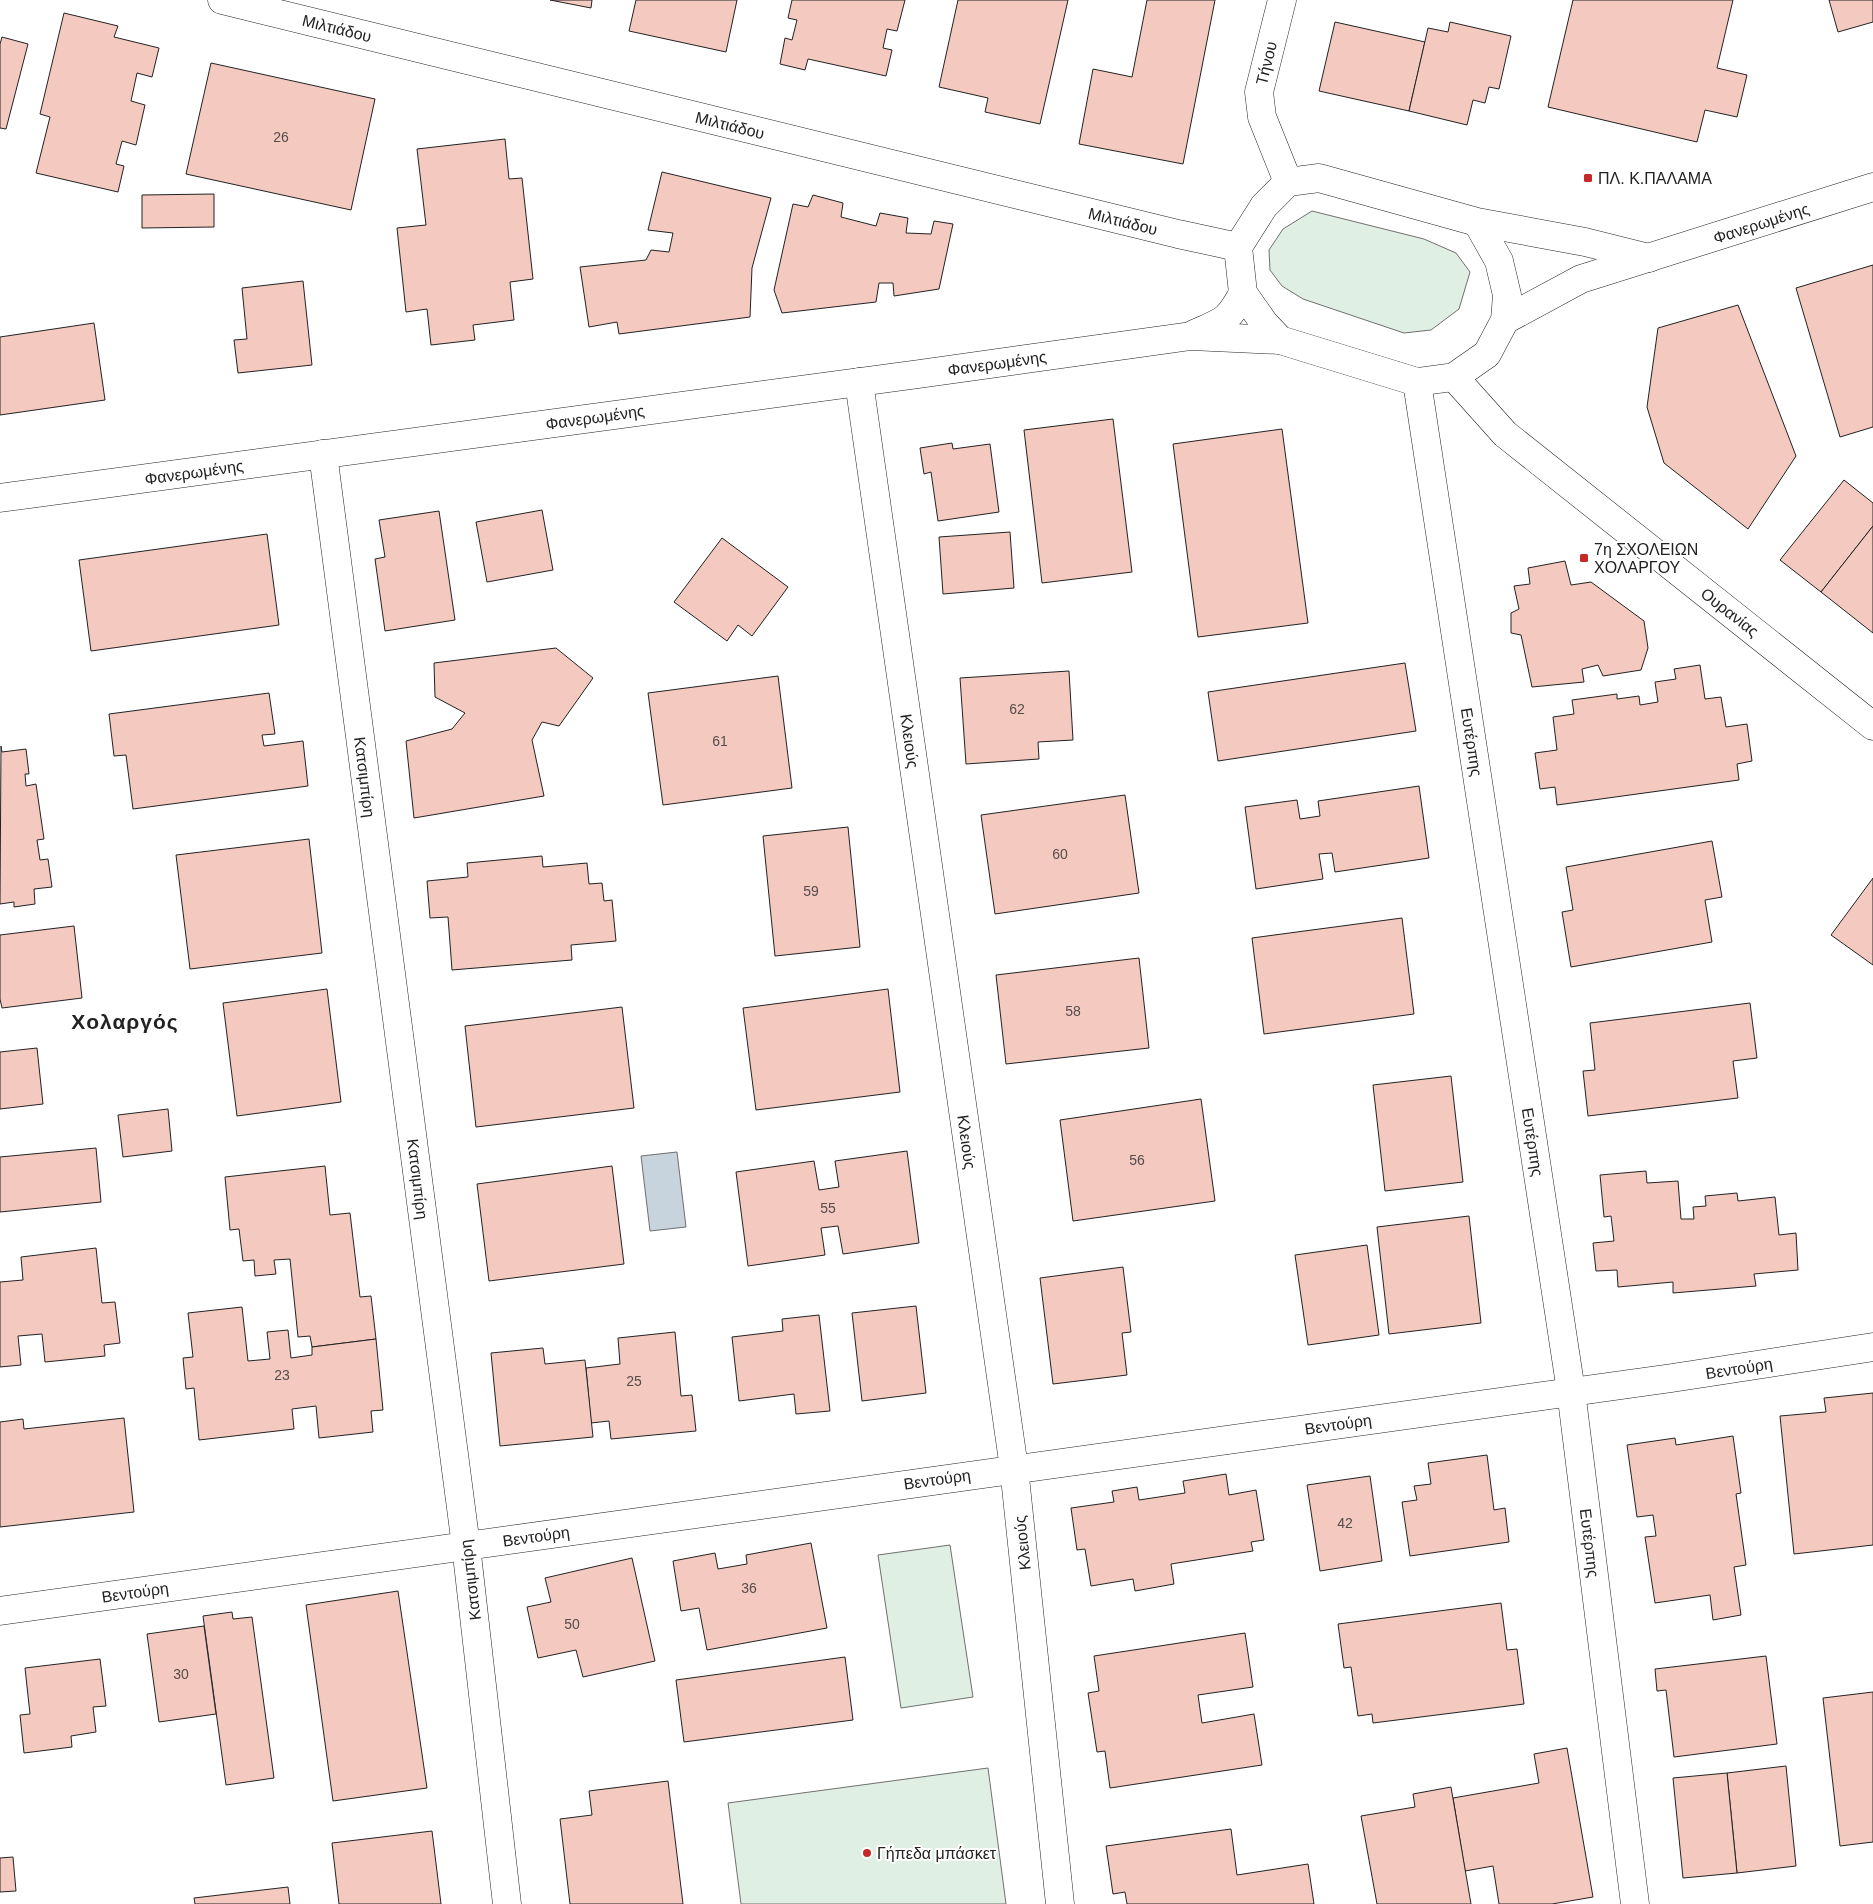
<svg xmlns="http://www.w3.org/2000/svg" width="1873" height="1904" font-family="Helvetica,sans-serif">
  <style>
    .green { fill: #e0efe3; stroke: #6f6f6f }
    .water { fill: #c7d3dd; stroke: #6f6f6f }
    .building { fill: #f3c9c0; stroke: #222 }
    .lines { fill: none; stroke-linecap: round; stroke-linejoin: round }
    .street-casing { stroke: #222; stroke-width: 29 }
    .secondary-casing { stroke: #222; stroke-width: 29 }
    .street { stroke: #fff; stroke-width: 28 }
    .secondary { stroke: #fff; stroke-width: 28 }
    .poi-dot { fill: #c62828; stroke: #fff; stroke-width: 2 }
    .labels { text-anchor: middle; stroke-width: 4; stroke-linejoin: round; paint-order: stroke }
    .number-label { font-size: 14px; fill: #564c4a }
    .street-label { font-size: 16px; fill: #222; stroke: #fff }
    .poi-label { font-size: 16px; fill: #222; stroke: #fff; text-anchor: start }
    .district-label { font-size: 21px; font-weight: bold; letter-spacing: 1px; fill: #222; stroke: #fff }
  </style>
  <rect width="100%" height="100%" fill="#fff"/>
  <g class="green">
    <polygon points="1312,211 1424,239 1456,253 1470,272 1459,309 1431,330 1404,333 1303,299 1282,286 1270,270 1269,250 1283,229"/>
    <polygon points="950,1545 973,1697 901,1708 878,1555"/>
    <polygon points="988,1768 1006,1904 741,1904 728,1803"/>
  </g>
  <polygon class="water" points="677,1152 686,1227 650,1231 641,1156"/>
  <g class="building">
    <polygon points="550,0 592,0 591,8"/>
    <polygon points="636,0 737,0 726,52 629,31"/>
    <polygon points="792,0 905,0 897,31 887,29 883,48 892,50 886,76 808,59 805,70 780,64 785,38 792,40 797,20 788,18"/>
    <polygon points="958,0 1068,0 1040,124 985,112 988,98 939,87"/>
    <polygon points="1147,0 1215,0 1183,164 1079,144 1093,69 1132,77"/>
    <polygon points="1573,0 1733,0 1717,68 1747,75 1737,117 1705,110 1697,142 1548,107"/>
    <polygon points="1829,0 1873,0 1873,22 1838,32"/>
    <polygon points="64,13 118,26 114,37 159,48 152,77 137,73 131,101 145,105 136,145 122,141 116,164 124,166 118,192 36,173 50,117 40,114"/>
    <polygon points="1335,22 1425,42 1409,111 1319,91"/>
    <polygon points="1450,22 1511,36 1499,89 1489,87 1485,103 1473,100 1467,125 1409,111 1428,28 1448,32"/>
    <polygon points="2,37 28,44 6,129 0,128 0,44"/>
    <polygon points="211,63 375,99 351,210 186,174"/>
    <polygon points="505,139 509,179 522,178 533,279 510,282 514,320 473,325 475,340 431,345 427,309 406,312 397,228 426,225 417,149"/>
    <polygon points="662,172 771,198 752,268 750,317 619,334 617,322 589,327 580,267 646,260 651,250 669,252 673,233 648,230"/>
    <polygon points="214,194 214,227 142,228 142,195"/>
    <polygon points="813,195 843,203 841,217 876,226 880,213 908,218 906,233 931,234 934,221 953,224 939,289 894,296 893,283 879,283 876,302 782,313 774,290 793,204 808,207"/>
    <polygon points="1873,265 1873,427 1840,437 1796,288"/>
    <polygon points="303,281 312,365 238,373 234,340 247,339 242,288"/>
    <polygon points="1738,305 1796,456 1748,529 1664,463 1647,407 1658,328"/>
    <polygon points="94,323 105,400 0,415 0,337"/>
    <polygon points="1113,419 1132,572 1042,583 1024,430"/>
    <polygon points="1282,429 1308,623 1198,637 1173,444"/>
    <polygon points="952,443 953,449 990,444 999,512 938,521 931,472 924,474 920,448"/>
    <polygon points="1844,480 1873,503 1873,526 1821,592 1780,560"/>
    <polygon points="542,510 553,570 487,582 476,522"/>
    <polygon points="439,511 455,620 385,631 375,559 385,557 379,520"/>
    <polygon points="1873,526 1873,633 1821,592"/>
    <polygon points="1010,532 1014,588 943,594 939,537"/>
    <polygon points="267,534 279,625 91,651 79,560"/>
    <polygon points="722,538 788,587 752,636 738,625 727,641 674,602"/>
    <polygon points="1565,561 1571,585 1591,582 1644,621 1648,648 1641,670 1603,676 1598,665 1582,669 1584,682 1532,687 1521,635 1511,633 1511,613 1519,609 1514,586 1530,584 1528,568"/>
    <polygon points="556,648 593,678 559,726 542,722 532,740 544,796 414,818 406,741 452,729 465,713 435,697 434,663"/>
    <polygon points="1405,663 1416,731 1218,761 1208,692"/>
    <polygon points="1700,665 1705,699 1721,697 1726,727 1747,724 1752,761 1737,764 1739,780 1557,805 1555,787 1540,789 1535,753 1557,750 1553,717 1574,714 1572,700 1617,694 1617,699 1639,696 1640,705 1658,702 1655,682 1676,679 1674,669"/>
    <polygon points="1069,671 1073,740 1038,742 1039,759 966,764 960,678"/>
    <polygon points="778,676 792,788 663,805 648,693"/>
    <polygon points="269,693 275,734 262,735 264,746 303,741 308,786 133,809 126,755 114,756 109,714"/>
    <polygon points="1,746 2,752 26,749 29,774 25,774 26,786 36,784 44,839 37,840 40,860 48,859 52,887 34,889 35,904 14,907 14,902 0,904"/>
    <polygon points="1419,786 1429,858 1335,872 1332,853 1319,854 1323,879 1256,889 1245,807 1297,800 1300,819 1320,816 1318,801"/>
    <polygon points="1125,795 1139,893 995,914 981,815"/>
    <polygon points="848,827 860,947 775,956 763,836"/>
    <polygon points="309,839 322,953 190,969 176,855"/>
    <polygon points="1712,841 1722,897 1705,900 1712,942 1571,967 1562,912 1573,910 1566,867"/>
    <polygon points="542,856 543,867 587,863 589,884 602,883 604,901 612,900 616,941 571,945 572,960 452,970 448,917 430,918 427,881 468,877 467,863"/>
    <polygon points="1873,878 1873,965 1831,935"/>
    <polygon points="1402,918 1414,1014 1264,1034 1252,938"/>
    <polygon points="74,926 82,998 2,1008 0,999 0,935"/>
    <polygon points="1139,958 1149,1048 1006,1064 996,975"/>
    <polygon points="327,989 341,1102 237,1116 223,1003"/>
    <polygon points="888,989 900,1092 756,1110 743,1008"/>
    <polygon points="1750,1003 1757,1058 1733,1061 1738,1098 1588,1116 1583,1071 1595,1070 1590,1023"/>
    <polygon points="622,1007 634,1108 476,1127 465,1026"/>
    <polygon points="37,1048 43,1104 0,1109 0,1052"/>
    <polygon points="1451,1076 1463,1182 1385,1191 1373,1085"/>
    <polygon points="1201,1099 1215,1201 1073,1221 1060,1120"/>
    <polygon points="168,1109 172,1151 123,1157 118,1115"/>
    <polygon points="96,1148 101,1202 0,1212 0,1157"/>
    <polygon points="907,1151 919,1243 843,1254 838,1226 821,1228 825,1255 748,1266 736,1172 814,1161 819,1190 839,1187 835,1161"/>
    <polygon points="325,1166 330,1215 350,1213 360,1297 371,1296 376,1339 312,1347 310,1336 298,1337 290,1259 274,1260 276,1274 255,1276 254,1260 243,1261 239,1229 230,1230 225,1177"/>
    <polygon points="612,1166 624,1264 489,1281 477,1184"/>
    <polygon points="1646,1171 1647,1183 1678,1181 1681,1219 1694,1219 1693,1207 1706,1206 1705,1196 1737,1193 1738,1201 1775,1197 1779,1235 1796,1233 1798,1270 1754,1274 1756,1286 1673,1293 1673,1282 1618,1287 1617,1270 1596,1271 1593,1243 1614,1241 1611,1216 1604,1217 1600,1175"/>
    <polygon points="1469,1216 1481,1323 1389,1334 1377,1227"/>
    <polygon points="1367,1245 1379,1335 1308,1345 1295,1255"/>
    <polygon points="96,1248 102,1303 115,1302 120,1343 104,1345 105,1356 45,1362 42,1334 18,1336 21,1365 0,1367 0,1282 23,1280 21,1257"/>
    <polygon points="1123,1267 1131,1332 1122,1333 1127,1375 1053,1384 1040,1278"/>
    <polygon points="916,1306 926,1393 862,1401 852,1313"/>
    <polygon points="242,1307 248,1361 270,1359 267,1332 288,1330 291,1358 312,1355 312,1347 376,1339 383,1410 371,1411 373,1432 319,1438 316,1406 292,1409 294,1429 199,1440 194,1388 186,1389 183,1358 193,1357 188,1313"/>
    <polygon points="819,1315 830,1411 796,1414 794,1394 739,1401 732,1337 783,1331 782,1319"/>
    <polygon points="675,1332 681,1396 692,1395 696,1431 611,1439 609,1421 591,1423 586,1368 620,1364 618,1338"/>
    <polygon points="543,1348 545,1364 585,1360 593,1437 500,1446 491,1353"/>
    <polygon points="1873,1393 1873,1545 1794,1554 1780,1416 1826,1412 1824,1398"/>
    <polygon points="124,1418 134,1512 0,1527 0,1422 23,1419 24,1429"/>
    <polygon points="1733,1436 1741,1493 1736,1494 1746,1565 1734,1567 1741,1615 1713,1620 1710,1595 1655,1603 1645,1537 1656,1536 1653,1515 1637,1517 1627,1445 1675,1438 1676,1445"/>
    <polygon points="1487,1455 1494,1510 1505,1508 1509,1542 1410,1556 1402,1502 1417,1500 1414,1486 1431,1484 1428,1463"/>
    <polygon points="1226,1474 1229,1495 1256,1490 1264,1540 1251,1542 1253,1551 1171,1564 1174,1584 1135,1591 1133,1579 1091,1586 1085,1549 1077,1550 1071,1508 1114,1502 1112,1491 1137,1487 1139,1500 1185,1493 1183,1481"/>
    <polygon points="1370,1476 1382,1561 1320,1571 1307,1485"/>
    <polygon points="811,1543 827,1628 707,1650 699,1608 681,1611 673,1561 715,1553 718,1569 747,1564 746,1555"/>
    <polygon points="632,1558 655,1661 583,1677 576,1650 538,1658 527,1607 551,1602 545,1578"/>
    <polygon points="398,1591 427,1788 333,1801 306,1605"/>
    <polygon points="1501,1603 1507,1650 1517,1649 1524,1704 1373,1723 1372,1714 1358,1716 1351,1667 1344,1668 1338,1624"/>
    <polygon points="232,1612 233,1619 252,1617 274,1778 226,1785 203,1616"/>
    <polygon points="204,1626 216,1714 159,1722 147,1634"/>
    <polygon points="1245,1633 1253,1687 1198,1695 1202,1723 1254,1714 1262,1765 1110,1788 1105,1751 1097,1752 1088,1693 1099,1691 1094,1656"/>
    <polygon points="1766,1656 1777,1744 1674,1757 1666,1690 1657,1691 1655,1669"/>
    <polygon points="845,1657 853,1720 684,1742 676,1680"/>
    <polygon points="100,1659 106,1706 93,1707 96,1732 71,1736 72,1747 24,1753 20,1715 30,1714 25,1668"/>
    <polygon points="1873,1692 1873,1842 1840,1846 1823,1698"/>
    <polygon points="1567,1748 1593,1897 1552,1904 1499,1904 1493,1866 1465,1871 1453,1798 1539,1783 1534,1754"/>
    <polygon points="1786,1766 1796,1866 1737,1873 1727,1773"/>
    <polygon points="1727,1773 1737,1873 1683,1878 1673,1778"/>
    <polygon points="668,1781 683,1904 570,1904 560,1819 592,1815 589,1791"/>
    <polygon points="1451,1787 1471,1904 1377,1904 1361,1816 1415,1807 1413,1794"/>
    <polygon points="1231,1829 1237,1875 1308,1864 1314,1904 1127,1904 1125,1892 1113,1894 1106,1846"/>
    <polygon points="432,1831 441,1904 339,1904 332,1843"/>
    <polygon points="13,1857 16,1891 0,1892 0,1858"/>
    <polygon points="288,1887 290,1904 195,1904 194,1898"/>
  </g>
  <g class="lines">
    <defs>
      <g id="street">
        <polyline points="222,0 1178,234 1238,247"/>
        <polyline points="1282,0 1259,92 1262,117 1288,182"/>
        <polyline points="859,382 1014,1468 1060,1904"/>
        <polyline points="1417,382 1571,1391 1635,1904"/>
        <polyline points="323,454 466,1546 507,1904"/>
        <polyline points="0,1611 1672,1378 1873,1347"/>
      </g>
      <g id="secondary">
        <polyline points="1477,222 1499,261 1507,295 1505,320 1487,354 1454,377 1417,382 1280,340 1264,323 1243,293 1238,247 1264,206 1288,182 1319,178 1477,222 1585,242 1649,258"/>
        <polyline points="1505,320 1581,279 1873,187"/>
        <path d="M1194 334C1223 321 1228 322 1243 293"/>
        <polyline points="1454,377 1505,434 1873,726"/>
        <polyline points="0,498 919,374 1191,336 1280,340"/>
      </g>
    </defs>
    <use href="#street" class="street-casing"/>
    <use href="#secondary" class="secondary-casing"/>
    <use href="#street" class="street"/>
    <use href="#secondary" class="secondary"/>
  </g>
  <g class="poi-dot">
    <rect x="1583" y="173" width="10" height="10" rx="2.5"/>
    <rect x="1579" y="553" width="10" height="10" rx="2.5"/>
    <circle cx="867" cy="1853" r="5"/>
  </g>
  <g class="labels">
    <g class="number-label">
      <text x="281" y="142">26</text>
      <text x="1017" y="714">62</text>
      <text x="720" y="746">61</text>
      <text x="1060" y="859">60</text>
      <text x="811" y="896">59</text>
      <text x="1073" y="1016">58</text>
      <text x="1137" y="1165">56</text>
      <text x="828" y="1213">55</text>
      <text x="282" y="1380">23</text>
      <text x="634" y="1386">25</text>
      <text x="1345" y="1528">42</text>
      <text x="749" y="1593">36</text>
      <text x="572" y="1629">50</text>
      <text x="181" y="1679">30</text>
    </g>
    <g class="street-label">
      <text transform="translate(337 28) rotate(14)" y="6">Μιλτιάδου</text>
      <text transform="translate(1266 63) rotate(-76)" y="6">Τήνου</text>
      <text transform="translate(730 125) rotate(14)" y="6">Μιλτιάδου</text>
      <text transform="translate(1123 221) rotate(14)" y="6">Μιλτιάδου</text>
      <text transform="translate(1761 223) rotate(-18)" y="6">Φανερωμένης</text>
      <text transform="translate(997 363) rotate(-8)" y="6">Φανερωμένης</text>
      <text transform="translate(595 417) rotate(-8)" y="6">Φανερωμένης</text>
      <text transform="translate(194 472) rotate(-8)" y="6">Φανερωμένης</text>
      <text transform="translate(1730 612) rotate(38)" y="6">Ουρανίας</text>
      <text transform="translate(910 741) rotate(82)" y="6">Κλειούς</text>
      <text transform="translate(1472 742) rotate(81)" y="6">Ευτέρπης</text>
      <text transform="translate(365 777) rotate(83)" y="6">Κατσιμπίρη</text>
      <text transform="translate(967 1142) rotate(82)" y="6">Κλειούς</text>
      <text transform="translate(1533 1142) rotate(81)" y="6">Ευτέρπης</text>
      <text transform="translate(418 1179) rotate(83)" y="6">Κατσιμπίρη</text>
      <text transform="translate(1739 1368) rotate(-9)" y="6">Βεντούρη</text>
      <text transform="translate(1338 1424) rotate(-8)" y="6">Βεντούρη</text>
      <text transform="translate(937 1479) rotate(-8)" y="6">Βεντούρη</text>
      <text transform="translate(536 1536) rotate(-8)" y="6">Βεντούρη</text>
      <text transform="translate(1022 1543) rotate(-96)" y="6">Κλειούς</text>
      <text transform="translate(1590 1543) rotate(83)" y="6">Ευτέρπης</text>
      <text transform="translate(470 1580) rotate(-97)" y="6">Κατσιμπίρη</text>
      <text transform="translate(135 1592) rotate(-8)" y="6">Βεντούρη</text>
    </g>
    <g class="poi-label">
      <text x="1598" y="184">ΠΛ. Κ.ΠΑΛΑΜΑ</text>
      <text x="1594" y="555">7η ΣΧΟΛΕΙΩΝ<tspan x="1594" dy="18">ΧΟΛΑΡΓΟΥ</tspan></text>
      <text x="877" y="1859">Γήπεδα μπάσκετ</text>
    </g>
    <g class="district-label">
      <text x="125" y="1029">Χολαργός</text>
    </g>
  </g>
</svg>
